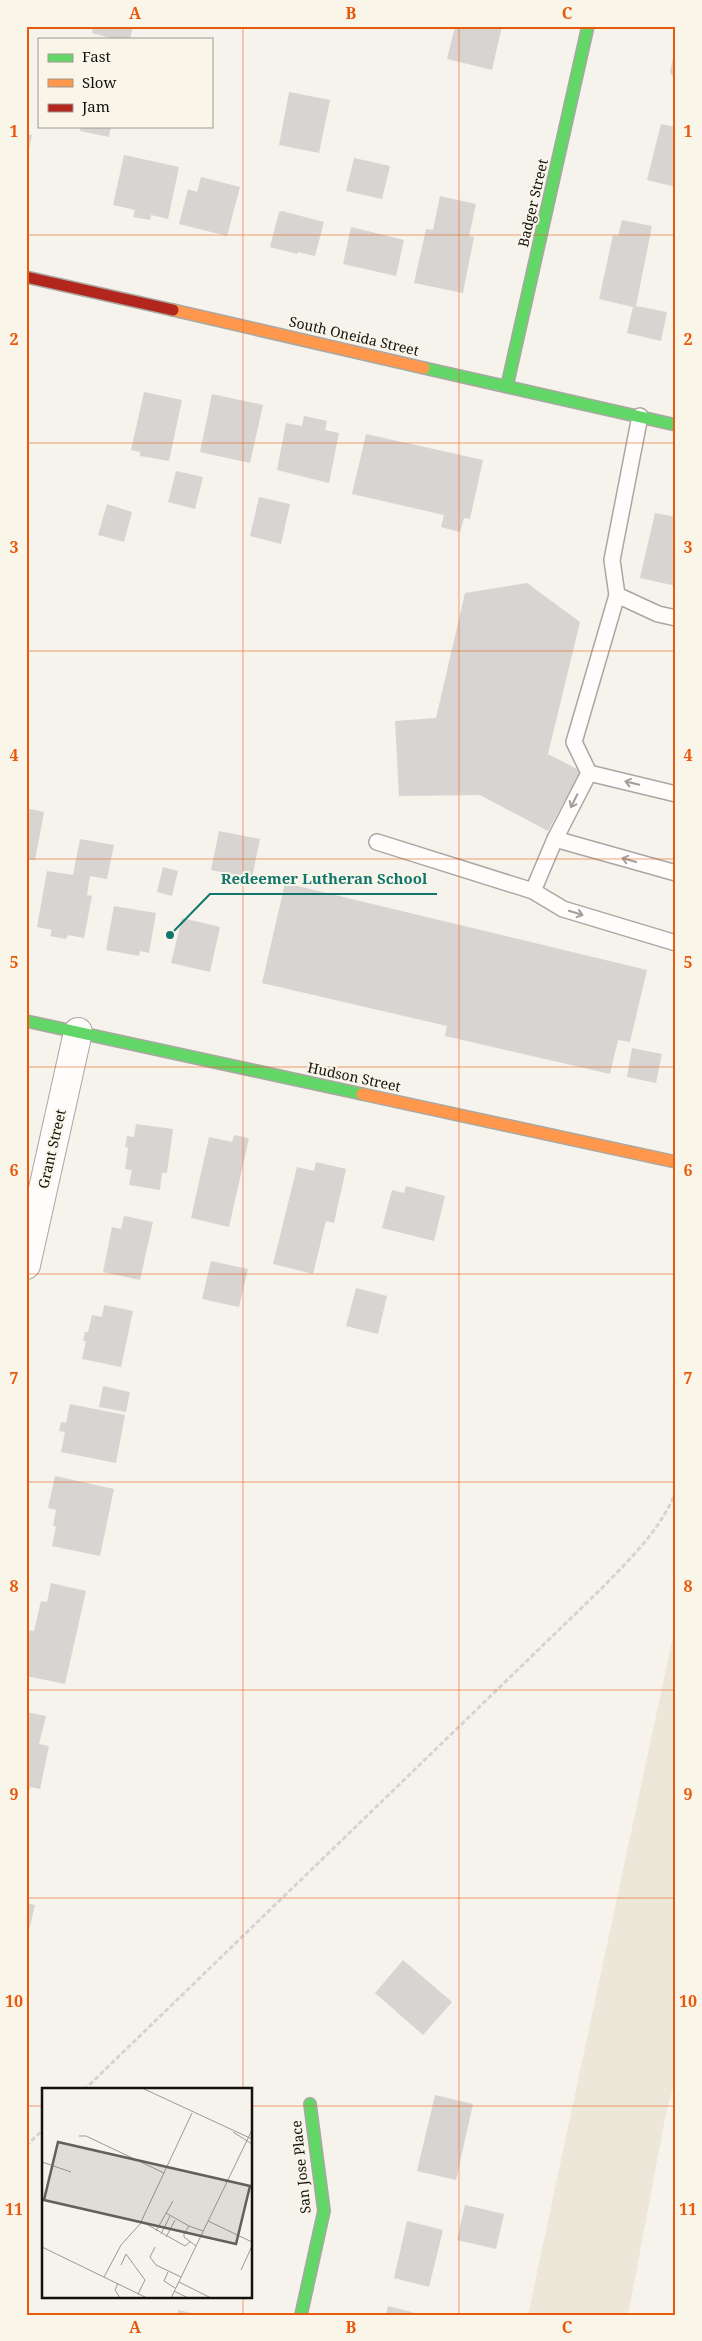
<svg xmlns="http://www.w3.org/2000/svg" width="702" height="2341" font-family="'Noto Serif',serif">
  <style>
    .built { fill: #ece7d9 }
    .building { fill: #d7d4d2 }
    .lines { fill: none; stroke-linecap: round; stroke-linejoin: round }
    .lane-casing { stroke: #a9a7a2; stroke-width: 18 }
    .street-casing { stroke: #a9a7a2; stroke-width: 30 }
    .fast-casing { stroke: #a9a7a2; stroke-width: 14 }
    .slow-casing { stroke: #a9a7a2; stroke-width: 14 }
    .jam-casing { stroke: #a9a7a2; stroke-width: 14 }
    .path { stroke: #d6d4d2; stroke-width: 3; stroke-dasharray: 5 2.5; stroke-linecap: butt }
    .lane { stroke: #fefdfc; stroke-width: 15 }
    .street { stroke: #fefdfc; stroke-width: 28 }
    .fast { stroke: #63d668; stroke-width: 11 }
    .slow { stroke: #ff974d; stroke-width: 11 }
    .jam { stroke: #b3261e; stroke-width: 11 }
    .oneway { stroke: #a09f9c }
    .grid { fill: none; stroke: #e8590c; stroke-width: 1; stroke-opacity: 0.55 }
    .labels { text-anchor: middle; stroke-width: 4; stroke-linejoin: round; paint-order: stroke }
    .street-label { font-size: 14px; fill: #12110d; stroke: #f9f5e9 }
    .inset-road { fill: none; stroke: #9b9993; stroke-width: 1 }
    .view { fill: #62605b; fill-opacity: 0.15; stroke: #62605b; stroke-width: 2.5 }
    .inset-edge { fill: none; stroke: #12110d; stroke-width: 2.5 }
    .leader { fill: none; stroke: #0f766e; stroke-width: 2 }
    .callout-dot { fill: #0f766e; stroke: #f9f5e9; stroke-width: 2 }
    .callout-label { font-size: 15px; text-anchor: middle; font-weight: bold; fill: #0f766e; stroke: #f9f5e9; stroke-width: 4; stroke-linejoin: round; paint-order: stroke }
    .neatline { fill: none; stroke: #e8590c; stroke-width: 2 }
    .grid-label { font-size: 16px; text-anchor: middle; font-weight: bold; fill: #e8590c }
  </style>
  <rect width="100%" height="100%" fill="#f6f3ec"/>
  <polygon class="built" points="676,1622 676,2078 666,2113 628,2315 528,2315"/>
  <g class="building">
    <polygon points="93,26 133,26 130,39 114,39 92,33"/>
    <polygon points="455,26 502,26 492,70 447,59"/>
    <polygon points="676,47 676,76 671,75 670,71"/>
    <polygon points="289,92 330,100 319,153 279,145"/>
    <polygon points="661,124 676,127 676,187 647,180"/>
    <polygon points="81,126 111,126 109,137 80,131"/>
    <polygon points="26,134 32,135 27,156 26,156"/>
    <polygon points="124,155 179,167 168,219 151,215 150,220 133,217 135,210 113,205"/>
    <polygon points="354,158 390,166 382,199 346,191"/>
    <polygon points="201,177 240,187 227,236 179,224 188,189 197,192"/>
    <polygon points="440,196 476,204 469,236 474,237 463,293 414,283 426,229 433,230"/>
    <polygon points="282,211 324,222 315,256 298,252 297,254 270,247 279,212"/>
    <polygon points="622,220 652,226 636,306 667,312 661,341 627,333 633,307 599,299 613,235 618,236"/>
    <polygon points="351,227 404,240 396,276 343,264"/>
    <polygon points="144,392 182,400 169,461 140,456 140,452 131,450"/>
    <polygon points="212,394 263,405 250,463 200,452"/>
    <polygon points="304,416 327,421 325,430 339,433 329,483 277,470 286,423 302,426"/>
    <polygon points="366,434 483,460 470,519 464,518 460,532 441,527 444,515 352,494"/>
    <polygon points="176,471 203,477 195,509 168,502"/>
    <polygon points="259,497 290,504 281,544 250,536"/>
    <polygon points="107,504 132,512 124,542 98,535"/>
    <polygon points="655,513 676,517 676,586 640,578"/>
    <polygon points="527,583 580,622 548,754 581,771 548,831 480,795 399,796 395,721 436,718 465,593"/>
    <polygon points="26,808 44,812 35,860 26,859"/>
    <polygon points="219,831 260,839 252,878 211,870"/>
    <polygon points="80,839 114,845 107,879 90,876 87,895 92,896 84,938 68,935 66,939 50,936 52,930 37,927 47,871 73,875"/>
    <polygon points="163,867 178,871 172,896 157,892"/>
    <polygon points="285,883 647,970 630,1042 618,1040 610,1074 445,1036 447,1026 262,983"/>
    <polygon points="114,906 156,913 149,953 140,951 139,956 106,950"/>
    <polygon points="182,918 220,927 210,972 171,963"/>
    <polygon points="632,1048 662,1054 656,1083 627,1077"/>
    <polygon points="136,1124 173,1129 167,1173 162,1173 160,1190 129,1185 132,1170 125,1169 128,1148 125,1147 127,1136 134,1137"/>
    <polygon points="234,1135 249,1138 229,1227 191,1218 209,1137 232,1142"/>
    <polygon points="316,1162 346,1169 334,1223 326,1221 313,1274 273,1264 297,1167 314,1171"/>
    <polygon points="406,1186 445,1196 434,1241 382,1228 392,1190 404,1193"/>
    <polygon points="124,1216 153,1222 140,1280 103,1272 112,1227 121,1229"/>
    <polygon points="211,1261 248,1269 239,1307 202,1299"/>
    <polygon points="356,1288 387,1296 378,1334 346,1326"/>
    <polygon points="104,1305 133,1311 121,1367 82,1359 86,1341 83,1341 85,1332 88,1332 92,1315 102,1317"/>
    <polygon points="103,1386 130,1392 126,1412 99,1407"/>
    <polygon points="70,1404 125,1415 116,1463 61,1452 65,1432 59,1431 61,1422 66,1423"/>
    <polygon points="55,1476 114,1489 100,1556 52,1546 56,1526 53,1526 56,1510 48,1508"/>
    <polygon points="51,1583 86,1591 65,1684 26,1676 26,1630 34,1631 41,1601 47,1602"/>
    <polygon points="26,1712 46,1716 39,1744 49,1746 40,1789 30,1787 27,1799"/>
    <polygon points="26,1903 35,1905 29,1930 26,1930"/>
    <polygon points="403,1960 452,2002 423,2035 375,1993"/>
    <polygon points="435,2095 473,2104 456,2180 417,2171"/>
    <polygon points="465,2205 504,2214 496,2249 457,2240"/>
    <polygon points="407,2221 443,2230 429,2287 394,2278"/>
    <polygon points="388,2306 419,2314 419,2315 386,2315"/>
    <polygon points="178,2310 196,2314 195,2315 177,2315"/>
  </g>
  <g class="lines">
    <defs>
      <g id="lane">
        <polyline points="640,416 612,560 617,595 658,614 676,618"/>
        <polyline points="589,773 676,794"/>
        <polyline points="555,839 676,873"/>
        <polyline points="377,842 533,891 563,909 676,943"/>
        <polyline points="533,891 555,839 589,773 574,742 617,595"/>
      </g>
      <polyline id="street" points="26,1265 78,1032"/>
      <g id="fast">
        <polyline points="424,368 676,425"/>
        <polyline points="507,386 588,26"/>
        <polyline points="26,1021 362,1094"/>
        <polyline points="301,2315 324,2211 310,2104"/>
      </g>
      <g id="slow">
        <polyline points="173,310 424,368"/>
        <polyline points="362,1094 676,1162"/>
      </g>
      <polyline id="jam" points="26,277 173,310"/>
    </defs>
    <use href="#lane" class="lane-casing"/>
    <use href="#street" class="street-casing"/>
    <use href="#fast" class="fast-casing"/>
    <use href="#slow" class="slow-casing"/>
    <use href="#jam" class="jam-casing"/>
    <g class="path">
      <path d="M84 2090 600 1590C628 1561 661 1530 676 1491"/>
      <polyline points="26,2146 44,2129"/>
    </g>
    <use href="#lane" class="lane"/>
    <use href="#street" class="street"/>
    <use href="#fast" class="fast"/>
    <use href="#slow" class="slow"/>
    <use href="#jam" class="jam"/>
  </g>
  <defs><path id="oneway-shaft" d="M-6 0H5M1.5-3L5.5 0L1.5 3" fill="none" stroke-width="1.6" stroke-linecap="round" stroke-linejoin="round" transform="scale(1.25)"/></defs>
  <g class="oneway">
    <use href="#oneway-shaft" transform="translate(632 783) rotate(-167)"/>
    <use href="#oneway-shaft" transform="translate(574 801) rotate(117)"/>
    <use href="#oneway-shaft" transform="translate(629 860) rotate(-164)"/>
    <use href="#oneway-shaft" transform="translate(576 913) rotate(17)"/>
  </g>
  <path class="grid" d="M243 26V2090M459 26V2315M26 235H676M26 443H676M26 651H676M26 859H676M26 1067H676M26 1274H676M26 1482H676M26 1690H676M26 1898H676M26 2106H44M251 2106H676M243 2297V2315"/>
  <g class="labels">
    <g class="street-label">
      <text transform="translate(533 203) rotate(-77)" y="5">Badger Street</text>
      <text transform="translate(354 336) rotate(13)" y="5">South Oneida Street</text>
      <text transform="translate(354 1077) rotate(12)" y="5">Hudson Street</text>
      <text transform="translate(52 1149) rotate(-77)" y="5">Grant Street</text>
      <text transform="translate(301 2167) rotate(-96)" y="5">San Jose Place</text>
    </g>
  </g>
  <g transform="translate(42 2088)">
    <rect width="210" height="210" fill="#f6f3ec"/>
    <path class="inset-road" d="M100 0 210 51M191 44 210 56M37 48H44L122 85M0 74 29 84M124 125 147 138M99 133 143 158 148 154M166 133 210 154M114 143 131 113M119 146 128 128M124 149 133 132M154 158 142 149V146L147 138 161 143M0 159 105 210M113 159 108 169 114 177 139 189M79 177 84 166 103 192 96 206M199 182 210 158M126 184 122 193 133 200M62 189 79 157 98 136 150 25M137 194 169 210M76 195 73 202 78 210M132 203 146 210M129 210 210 42"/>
    <path class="view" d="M16 54 208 98 194 156 2 112Z"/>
    <rect width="210" height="210" class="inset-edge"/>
  </g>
  <path class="leader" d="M170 935L210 894H437"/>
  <circle class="callout-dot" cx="170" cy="935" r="5"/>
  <g class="callout-label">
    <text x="324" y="884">Redeemer Lutheran School</text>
  </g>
  <rect width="702" height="2341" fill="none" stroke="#f9f5e9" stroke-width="55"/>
  <rect x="38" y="38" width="175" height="90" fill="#f9f5e9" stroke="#9d9a91"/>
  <rect x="48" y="54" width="25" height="8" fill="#63d668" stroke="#9d9a91"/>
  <text x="82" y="62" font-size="15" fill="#12110d">Fast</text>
  <rect x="48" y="79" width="25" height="8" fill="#ff974d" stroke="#9d9a91"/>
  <text x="82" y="88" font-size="15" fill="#12110d">Slow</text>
  <rect x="48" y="104" width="25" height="8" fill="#b3261e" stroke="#9d9a91"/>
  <text x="82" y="112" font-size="15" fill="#12110d">Jam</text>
  <rect x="28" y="28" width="646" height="2286" class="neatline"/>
  <g class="grid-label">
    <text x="135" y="19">A</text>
    <text x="351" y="19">B</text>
    <text x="567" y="19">C</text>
    <text x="14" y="137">1</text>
    <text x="688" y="137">1</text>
    <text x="14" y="345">2</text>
    <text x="688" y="345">2</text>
    <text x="14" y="553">3</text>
    <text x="688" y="553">3</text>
    <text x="14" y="761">4</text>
    <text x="688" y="761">4</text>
    <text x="14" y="968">5</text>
    <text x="688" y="968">5</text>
    <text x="14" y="1176">6</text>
    <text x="688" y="1176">6</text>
    <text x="14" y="1384">7</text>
    <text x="688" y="1384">7</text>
    <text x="14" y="1592">8</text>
    <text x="688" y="1592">8</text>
    <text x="14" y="1800">9</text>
    <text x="688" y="1800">9</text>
    <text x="14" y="2007">10</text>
    <text x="688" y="2007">10</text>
    <text x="14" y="2215">11</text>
    <text x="688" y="2215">11</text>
    <text x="135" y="2333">A</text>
    <text x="351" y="2333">B</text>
    <text x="567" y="2333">C</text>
  </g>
</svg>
